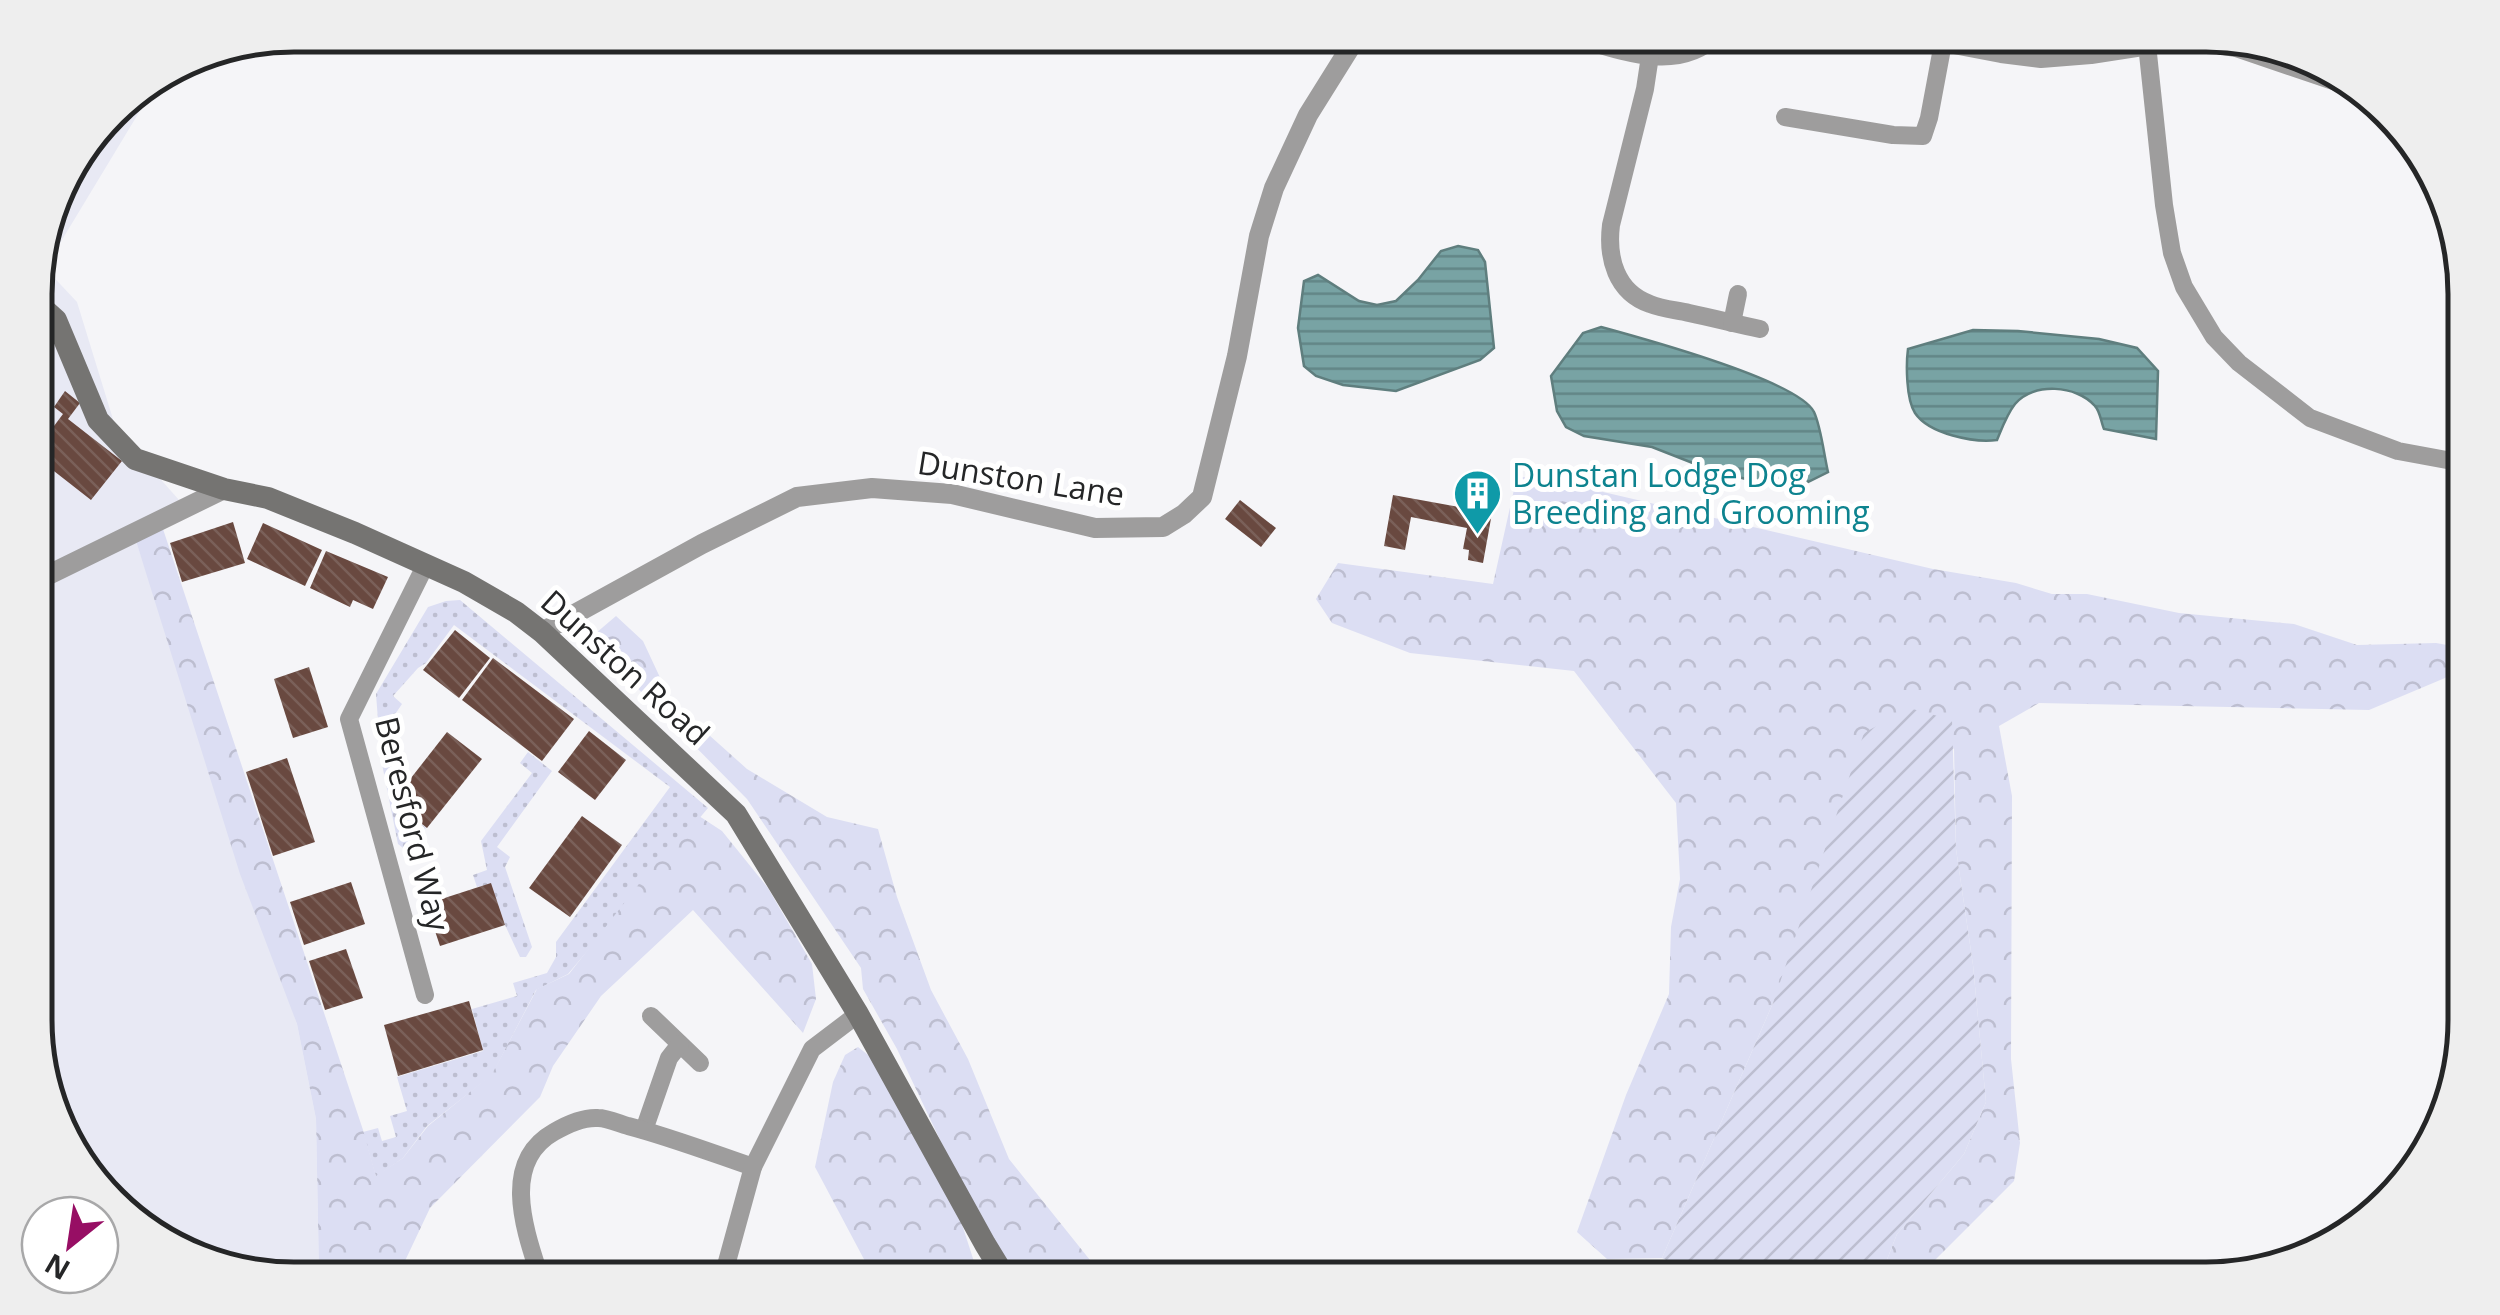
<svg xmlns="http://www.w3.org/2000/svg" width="2500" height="1315" font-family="'Open Sans',sans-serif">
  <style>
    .built { fill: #e8e9f4 }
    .grass { fill: url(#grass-dots) }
    .forest { fill: url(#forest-crowns) }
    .garden { fill: url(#garden-furrows) }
    .water { fill: url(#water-rules); stroke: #5f7e7e; stroke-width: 2.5 }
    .building { fill: url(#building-back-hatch) }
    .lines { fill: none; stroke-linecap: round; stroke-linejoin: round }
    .minor { stroke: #9e9d9d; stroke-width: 18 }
    .tertiary { stroke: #9e9d9d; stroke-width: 20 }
    .secondary { stroke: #757472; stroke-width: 22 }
    .labels { text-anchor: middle; stroke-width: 10; stroke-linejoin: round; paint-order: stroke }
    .culture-label { font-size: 32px; fill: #0d838f; stroke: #fff; text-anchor: start }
    .street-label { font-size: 32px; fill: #252627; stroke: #fff }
    .rim { fill: none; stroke: #252627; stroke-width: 5 }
  </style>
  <defs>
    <pattern id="grass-dots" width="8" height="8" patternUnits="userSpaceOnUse" patternTransform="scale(2.5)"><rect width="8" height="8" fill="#dcdef3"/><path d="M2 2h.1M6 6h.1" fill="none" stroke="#bdbed0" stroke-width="1.8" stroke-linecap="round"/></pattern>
    <pattern id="forest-crowns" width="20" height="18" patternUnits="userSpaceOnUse" patternTransform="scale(2.5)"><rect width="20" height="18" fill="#dcdef3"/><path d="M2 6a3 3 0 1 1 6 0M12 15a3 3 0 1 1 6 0" fill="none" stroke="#bdbed0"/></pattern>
    <pattern id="garden-furrows" width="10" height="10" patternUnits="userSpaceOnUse" patternTransform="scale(2.5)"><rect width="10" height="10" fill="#dcdef3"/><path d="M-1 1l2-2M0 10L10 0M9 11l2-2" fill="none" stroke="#bdbed0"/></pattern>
    <pattern id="water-rules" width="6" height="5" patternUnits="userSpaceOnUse" patternTransform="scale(2.5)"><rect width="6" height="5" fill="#78a3a4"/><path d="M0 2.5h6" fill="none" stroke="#628586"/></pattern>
    <pattern id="building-back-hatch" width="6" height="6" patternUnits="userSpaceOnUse" patternTransform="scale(2.5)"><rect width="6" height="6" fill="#694940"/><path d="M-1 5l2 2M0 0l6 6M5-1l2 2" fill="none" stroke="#7a6059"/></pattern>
  </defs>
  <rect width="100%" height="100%" fill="#f5f5f8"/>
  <polygon class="built" points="161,76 45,268 77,302 116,429 179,500 136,541 297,1024 316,1119 319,1273 314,1280 294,1280 179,1253 79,1165 37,1055 36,277 62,180 123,100"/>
  <g class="grass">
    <path d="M460 600 708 808 568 974 536 990 492 1075 427 1126 403 1158 376 1177 363 1132 378 1128 382 1141 396 1137 390 1116 407 1111 397 1077 483 1051 472 1009 517 996 513 983 547 973 556 957V942L670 787 454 625 426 663 418 668 393 696 402 704 381 735 395 746V774H403L404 782 391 799 426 828 417 840 431 851V854C419 859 408 852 398 844L381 759 376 694 428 607 446 601Z"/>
    <polygon points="528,752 552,771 497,847 510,857 505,867 532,947 526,957 520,957 505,925 491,884 477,887 473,875 487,870 481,841 532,773 520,763"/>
  </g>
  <g class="forest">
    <polygon points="1517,476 1569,484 1933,569 2016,583 2052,594 2087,594 2179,613 2294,624 2357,645 2436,643 2464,648 2464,661 2445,678 2369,710 2039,703 1999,726 2012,796 2011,1059 2020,1143 2014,1181 1929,1266 1925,1280 1879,1280 1897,1234 1964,1154 1986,1102 1973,965 1956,849 1954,748 1773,1003 1662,1258 1607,1259 1577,1232 1626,1095 1669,994 1671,927 1680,879 1676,803 1574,671 1410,653 1332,623 1316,599 1338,563 1493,584"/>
    <polygon points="163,529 363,1130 376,1176 403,1158 428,1126 492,1074 537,989 569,974 663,853 699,816 722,831 768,888 812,964 816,999 803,1033 693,910 601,996 553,1066 540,1097 430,1208 396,1280 314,1280 319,1273 316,1119 297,1024 240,874 136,541"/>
    <polygon points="616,616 643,641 671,701 747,769 827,817 878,829 897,897 931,990 968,1059 1009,1159 1106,1280 1020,1280 979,1222 897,1049 863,989 861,968 747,799 589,639"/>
    <polygon points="858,1047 877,1062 956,1206 980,1280 875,1280 815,1167 833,1082 845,1055"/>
  </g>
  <polygon class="garden" points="1909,708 1952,720 1956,849 1973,965 1986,1102 1964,1154 1897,1234 1879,1280 1711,1280 1662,1258 1773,1003 1864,733"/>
  <g class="water">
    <polygon points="1458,246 1478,250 1485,262 1494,348 1480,360 1396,391 1343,385 1316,376 1304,366 1298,328 1304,281 1318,275 1359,301 1377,305 1396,301 1418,280 1441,251"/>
    <path d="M1601 327C1641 338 1798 380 1814 412 1821 427 1824 455 1828 472L1804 484 1757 482 1708 469 1652 447 1584 436 1566 427 1557 411 1551 376 1583 333Z"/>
    <path d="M1973 330 2018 331 2099 339 2137 348 2158 371 2156 439 2104 429C2101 422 2100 411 2095 406 2077 385 2033 382 2015 404 2007 414 2002 428 1997 440 1974 443 1929 434 1915 413 1906 399 1906 364 1908 349Z"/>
  </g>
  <g class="building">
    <polygon points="65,391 80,403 68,419 122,461 91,500 36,457 36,450 63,414 54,407"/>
    <polygon points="1393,495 1492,513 1483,563 1468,560 1469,550 1463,549 1467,528 1411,517 1405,550 1384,546"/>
    <polygon points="1240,500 1276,528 1261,547 1225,519"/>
    <polygon points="233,522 245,563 182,582 170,543"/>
    <polygon points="263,523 322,550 305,586 247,559"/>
    <polygon points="326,551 388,577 373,609 353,600 350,607 310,588"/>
    <polygon points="455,630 490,658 459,698 423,670"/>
    <polygon points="493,658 574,719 542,761 462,700"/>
    <polygon points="309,667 328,727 293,738 274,679"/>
    <polygon points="589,731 626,760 595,800 558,772"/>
    <polygon points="447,732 482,759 427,828 393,801"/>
    <polygon points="287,758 315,842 273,856 246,772"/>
    <polygon points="582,816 622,845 570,917 529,888"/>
    <polygon points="351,882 365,924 304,945 290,902"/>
    <polygon points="491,883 505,925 440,946 426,904"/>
    <polygon points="346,949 363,998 325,1010 309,961"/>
    <polygon points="469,1001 483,1050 398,1076 384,1025"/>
  </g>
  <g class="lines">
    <g class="minor">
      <path d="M1567 35C1614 48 1677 76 1717 35"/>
      <polyline points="1901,35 2001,54 2041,59 2091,55 2188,40 2236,48 2348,86"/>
      <polyline points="2146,35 2164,205 2172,253 2184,287 2214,337 2239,363 2310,418 2398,451 2463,463"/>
      <path d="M1650 56 1645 89 1611 225C1607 258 1616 292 1650 304 1662 309 1676 310 1689 313 1713 318 1736 324 1760 329"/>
      <polyline points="1785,117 1893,135 1923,136 1929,118 1943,43"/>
      <polyline points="1732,323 1738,294"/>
      <polyline points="425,995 349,719 426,564"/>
      <polyline points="651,1016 700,1063"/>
      <polyline points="644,1130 669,1058 680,1044"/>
      <path d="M541 1280C526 1233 499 1163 554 1132 566 1125 583 1117 598 1118 607 1118 618 1123 628 1126 670 1137 712 1153 753 1167"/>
      <polyline points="722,1280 753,1167 812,1049 858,1014"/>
    </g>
    <g class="tertiary">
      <polyline points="36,581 224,489"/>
      <polyline points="542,632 702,544 797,497 872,488 952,494 1095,528 1163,527 1184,514 1202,497 1237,356 1259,236 1274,188 1308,115 1358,35"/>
    </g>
    <polyline class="secondary" points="36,302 56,320 98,420 135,459 224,489 268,498 355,533 464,582 516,612 542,632 736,814 858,1014 985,1244 1007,1280"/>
  </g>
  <defs>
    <symbol id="building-pin" viewBox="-11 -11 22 30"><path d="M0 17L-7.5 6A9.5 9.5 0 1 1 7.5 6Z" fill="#0f9aa8" stroke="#fff"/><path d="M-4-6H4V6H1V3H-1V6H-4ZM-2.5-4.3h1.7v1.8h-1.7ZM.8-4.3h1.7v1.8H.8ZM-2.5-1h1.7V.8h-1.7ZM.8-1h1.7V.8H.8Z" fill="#fff"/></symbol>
  </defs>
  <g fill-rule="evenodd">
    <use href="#building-pin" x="1450" y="466" width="55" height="75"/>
  </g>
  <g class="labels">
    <g class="culture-label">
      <text x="1512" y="487">Dunstan Lodge Dog<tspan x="1512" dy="37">Breeding and Grooming</tspan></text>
    </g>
    <g class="street-label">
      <text transform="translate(1021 479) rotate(9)" y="11">Dunston Lane</text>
      <text transform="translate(625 668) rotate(42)" y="11">Dunston Road</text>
      <text transform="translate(412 824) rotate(76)" y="11">Beresford Way</text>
    </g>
  </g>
  <path d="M0 0H2500V1315H0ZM294 52H2206A242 242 0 0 1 2448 294V1020A242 242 0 0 1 2206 1262H294A242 242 0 0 1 52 1020V294A242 242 0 0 1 294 52Z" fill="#eee" fill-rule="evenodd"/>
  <path class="rim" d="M294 52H2206A242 242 0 0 1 2448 294V1020A242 242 0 0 1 2206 1262H294A242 242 0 0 1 52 1020V294A242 242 0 0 1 294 52Z"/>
  <g transform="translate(70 1245) rotate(210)"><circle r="48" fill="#ffffff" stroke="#a8a8a9" stroke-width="2.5"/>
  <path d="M0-8L18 38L0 25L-18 38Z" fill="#970e64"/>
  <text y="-15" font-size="28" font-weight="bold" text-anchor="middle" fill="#252627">N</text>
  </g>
</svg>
